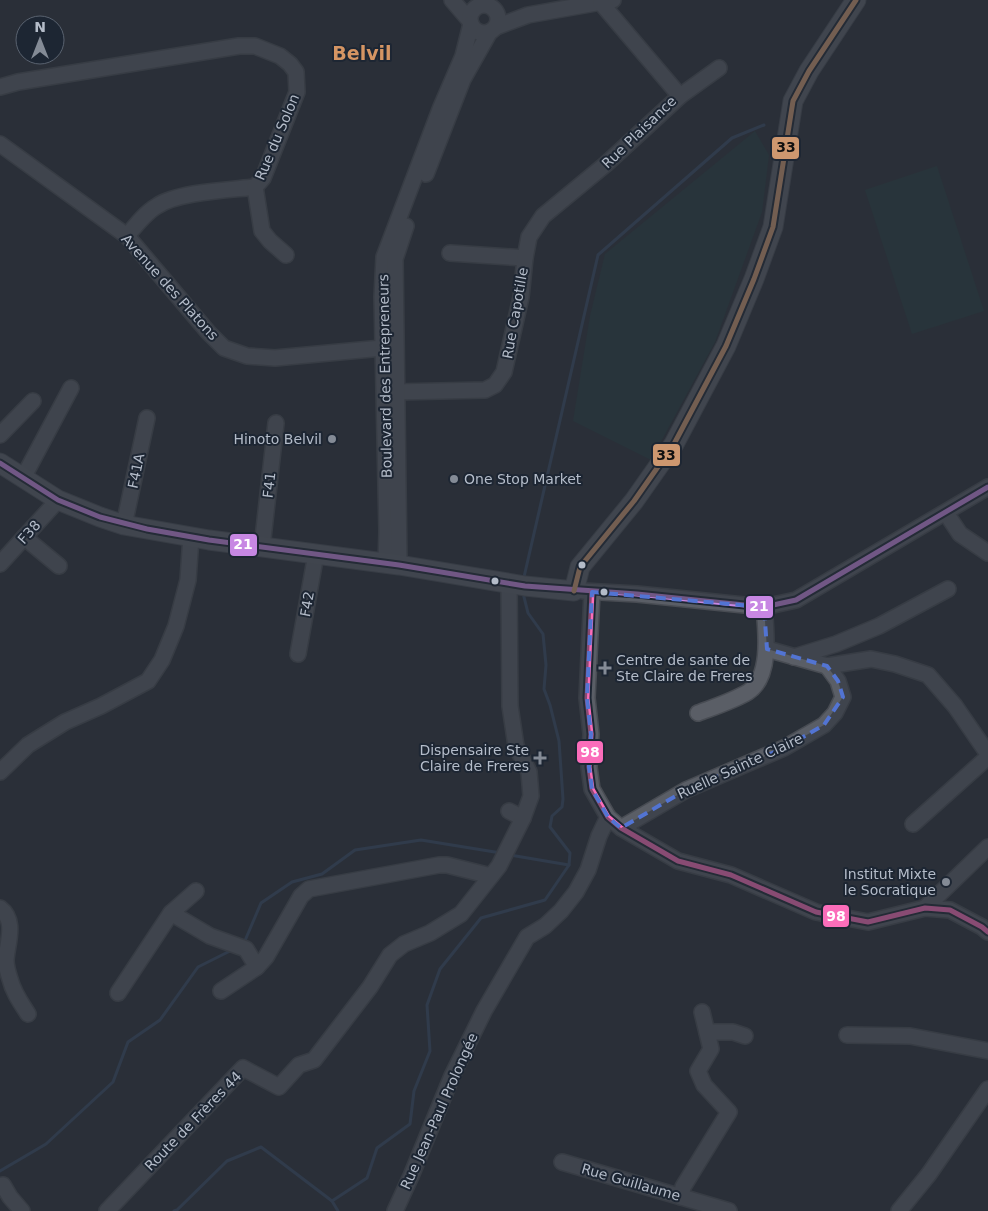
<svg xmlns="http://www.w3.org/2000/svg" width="988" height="1211" font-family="'DejaVu Sans',sans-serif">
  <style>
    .green { fill: #273a3e }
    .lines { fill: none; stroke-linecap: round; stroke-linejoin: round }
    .stream { stroke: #384963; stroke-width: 3 }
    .minor-casing { stroke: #484c53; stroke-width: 18 }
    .major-casing { stroke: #484c55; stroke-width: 21 }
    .minor { stroke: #5a5e66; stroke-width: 15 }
    .major { stroke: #5c6168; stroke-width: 19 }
    .bus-1-casing { stroke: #1d2633; stroke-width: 9 }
    .bus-2-casing { stroke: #1d2633; stroke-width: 9 }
    .bus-3-casing { stroke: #1d2633; stroke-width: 9 }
    .bus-1 { stroke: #c787e3; stroke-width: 5 }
    .bus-2 { stroke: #cd976f; stroke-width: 5 }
    .bus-3 { stroke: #fb6dba; stroke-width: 5 }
    .marked { fill: none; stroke: #5274d3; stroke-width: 4; stroke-dasharray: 10 6; stroke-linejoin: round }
    .poi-dot { fill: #848b96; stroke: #1d2633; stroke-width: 2 }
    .bus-dot { fill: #b4bcc9; stroke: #1d2633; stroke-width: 2 }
    .labels { text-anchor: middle; stroke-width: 4; stroke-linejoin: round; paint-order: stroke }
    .street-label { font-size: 14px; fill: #b4bcc9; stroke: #1d2633 }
    .poi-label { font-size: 14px; fill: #b4bcc9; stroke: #1d2633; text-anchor: end }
    .district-label { font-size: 19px; font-weight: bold; fill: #d59563; stroke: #1d2633 }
    .line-badge { stroke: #1d2633; stroke-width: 2 }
    .badge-label { font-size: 14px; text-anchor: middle; font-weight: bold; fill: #fff }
    .pale-badge-label { font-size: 14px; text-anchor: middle; font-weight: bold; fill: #111 }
  </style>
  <rect width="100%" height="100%" fill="#2a3038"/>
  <g class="green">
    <polygon points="755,131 769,155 762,212 715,342 651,460 573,421 590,316 605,254"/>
    <polygon points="937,166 984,311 912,334 865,190"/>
  </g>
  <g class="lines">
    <g class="stream">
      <polyline points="524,577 598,255 732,138 764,125"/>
      <polyline points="510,855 569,865"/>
      <polyline points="244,943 261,903 292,882 322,874 355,850 421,840 501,853"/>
      <polyline points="0,1171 46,1144 113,1082 128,1042 160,1020 198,967 232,950"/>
      <polyline points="332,1201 367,1178 377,1148 410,1124 414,1091 430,1051 427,1005 440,969 481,918 545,900 569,865 570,853 550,827 552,816 562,807 563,799 559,741 550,705 544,689 546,665 543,634 528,613 523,593"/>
      <polyline points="174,1211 177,1210 227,1161 261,1147 332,1201 338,1211"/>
    </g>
    <defs>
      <g id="minor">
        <polyline points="452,0 470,21"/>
        <circle cx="484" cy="19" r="14"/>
        <polyline points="496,27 528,15 613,0"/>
        <path d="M0 87 18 82 239 46H255L280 56 290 64 296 72 297 92 263 178 255 187C229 190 178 192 157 206 145 213 136 225 127 236"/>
        <polyline points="680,96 719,68"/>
        <polyline points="0,144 127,236 208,332 224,348 247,356 275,358 393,347"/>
        <polyline points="426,174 463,79 489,33"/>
        <polyline points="255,187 262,231 270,241 286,255"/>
        <polyline points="450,253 525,258"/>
        <polyline points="396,392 485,390 495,385 504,372 521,297 525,258 529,237 543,216 606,164 680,96 601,3"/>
        <polyline points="0,435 33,401"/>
        <polyline points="23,478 71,388"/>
        <polyline points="946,513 960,534 988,553"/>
        <polyline points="124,525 147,418"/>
        <polyline points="24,537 59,566"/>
        <polyline points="262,547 276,423"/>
        <polyline points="386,563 387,532 382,297 384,257 441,107 463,56 471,24"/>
        <polyline points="0,564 58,500"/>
        <polyline points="399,565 395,259 406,226"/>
        <polyline points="583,591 637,594 764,607 796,600 988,487"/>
        <polyline points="592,592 587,698 591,734 589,767 592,789 608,817 621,828 678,861 731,875 816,912 868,922 925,908 950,910 982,927 988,932"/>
        <polyline points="767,649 827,666 871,659 895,664 928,675 955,706 988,754"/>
        <polyline points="298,654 316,554"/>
        <polyline points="794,657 836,644 879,626 948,589"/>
        <path d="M698 713C714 707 733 701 748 692 772 677 766 630 764 607"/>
        <polyline points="0,772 28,745 65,722 101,706 148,681 162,660 176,626 188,580 191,537"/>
        <polyline points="509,811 523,818"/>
        <polyline points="913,824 988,757"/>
        <polyline points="621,828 686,790 784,748 824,725 835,713 843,697 838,681 827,666"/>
        <path d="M0 908C17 921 7 943 6 960 6 966 8 973 10 979 13 992 21 1003 28 1014"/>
        <polyline points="925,908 988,847"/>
        <polyline points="171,913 210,936 246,949 257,967"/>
        <polyline points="221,991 257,967 266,957 301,896 309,889 439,865 447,865 491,876"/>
        <polyline points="118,993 171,913 196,891"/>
        <polyline points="707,1032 733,1032 745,1036"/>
        <polyline points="847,1035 910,1036 988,1051"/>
        <polyline points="562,1162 729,1211"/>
        <polyline points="3,1185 10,1197 22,1211"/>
        <polyline points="681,1197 683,1187 729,1112 704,1085 698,1071 711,1049 702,1012"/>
        <polyline points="107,1211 243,1068 279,1087 299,1065 314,1060 370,987 390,955 404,944 430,933 461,914 499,866 523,818 531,796 529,772 516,746 510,706 509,584"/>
        <polyline points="395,1211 411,1176 452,1076 484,1011 527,937 545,926 561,911 576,892 588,870 599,836 608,817"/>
        <polyline points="899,1211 929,1174 988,1089"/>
      </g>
      <polyline id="major" points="0,463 58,500 100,517 124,525 209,540 399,565 525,586 574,591 580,567 634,501 674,444 726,346 754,279 773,227 793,101 809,71 856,0"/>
    </defs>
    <use href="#minor" class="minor-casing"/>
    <use href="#major" class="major-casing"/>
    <use href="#minor" class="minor"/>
    <use href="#major" class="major"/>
    <defs>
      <polyline id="bus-1" points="0,463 58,500 100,517 147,529 209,540 399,565 525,586 637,594 764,607 796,600 988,487"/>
      <polyline id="bus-2" points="574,591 580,567 634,501 674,444 726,346 754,279 773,227 793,101 809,71 856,0"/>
      <polyline id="bus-3" points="592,592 587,698 591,734 589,767 592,789 608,817 621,828 678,861 731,875 816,912 868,922 925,908 950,910 982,927 988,932"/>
    </defs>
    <use href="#bus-1" class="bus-1-casing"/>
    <use href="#bus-2" class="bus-2-casing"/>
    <use href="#bus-3" class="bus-3-casing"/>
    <use href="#bus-1" class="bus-1"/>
    <use href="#bus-2" class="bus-2"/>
    <use href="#bus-3" class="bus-3"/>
  </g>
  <path d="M0 0H988V1211H0ZM592 592 764 607 767 649 827 666 838 681 843 697 824 725 784 748 686 790 621 828 608 817 592 789 589 767 591 734 587 698Z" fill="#2a3038" fill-opacity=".55" fill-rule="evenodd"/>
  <path class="marked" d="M592 592 764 607 767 649 827 666 838 681 843 697 824 725 784 748 686 790 621 828 608 817 592 789 589 767 591 734 587 698Z"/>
  <g class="poi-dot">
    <circle cx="332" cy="439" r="5"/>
    <circle cx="454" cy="479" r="5"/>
    <path d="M602.5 660.5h5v5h5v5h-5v5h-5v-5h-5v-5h5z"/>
    <path d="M537.5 750.5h5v5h5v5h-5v5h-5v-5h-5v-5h5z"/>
    <circle cx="946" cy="882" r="5"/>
  </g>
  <g class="bus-dot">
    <circle cx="582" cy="565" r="4.5"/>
    <circle cx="495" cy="581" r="4.5"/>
    <circle cx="604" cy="592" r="4.5"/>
  </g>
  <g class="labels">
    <g class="street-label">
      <text transform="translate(639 132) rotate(-44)" y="5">Rue Plaisance</text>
      <text transform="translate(277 137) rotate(-67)" y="5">Rue du Solon</text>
      <text transform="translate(170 287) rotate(48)" y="5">Avenue des Platons</text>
      <text transform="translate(515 313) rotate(-80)" y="5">Rue Capotille</text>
      <text transform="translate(385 376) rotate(-91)" y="5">Boulevard des Entrepreneurs</text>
      <text transform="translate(136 471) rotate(-78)" y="5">F41A</text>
      <text transform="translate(269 485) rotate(-84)" y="5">F41</text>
      <text transform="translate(29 532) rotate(-48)" y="5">F38</text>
      <text transform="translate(307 604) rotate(-80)" y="5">F42</text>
      <text transform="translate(740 766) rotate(-25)" y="5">Ruelle Sainte Claire</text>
      <text transform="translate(439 1111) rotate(-66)" y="5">Rue Jean-Paul Prolongée</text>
      <text transform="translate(193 1121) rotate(-46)" y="5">Route de Frères 44</text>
      <text transform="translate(631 1182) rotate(16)" y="5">Rue Guillaume</text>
    </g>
    <g class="poi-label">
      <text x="322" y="444">Hinoto Belvil</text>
      <text x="464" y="484" text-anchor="start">One Stop Market</text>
      <text x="616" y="665" text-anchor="start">Centre de sante de<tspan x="616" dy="16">Ste Claire de Freres</tspan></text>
      <text x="529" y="755">Dispensaire Ste<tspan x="529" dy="16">Claire de Freres</tspan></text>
      <text x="936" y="879">Institut Mixte<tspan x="936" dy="16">le Socratique</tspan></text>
    </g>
    <g class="district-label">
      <text x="362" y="60">Belvil</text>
    </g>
  </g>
  <g class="line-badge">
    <rect x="771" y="136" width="29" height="24" rx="5" fill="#cd976f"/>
    <rect x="652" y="443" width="29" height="24" rx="5" fill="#cd976f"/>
    <rect x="229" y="533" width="29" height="24" rx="5" fill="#c787e3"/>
    <rect x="745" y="595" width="29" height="24" rx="5" fill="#c787e3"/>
    <rect x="576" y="740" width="28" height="24" rx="5" fill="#fb6dba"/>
    <rect x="822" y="904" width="28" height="24" rx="5" fill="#fb6dba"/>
  </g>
  <g class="badge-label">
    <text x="243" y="549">21</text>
    <text x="759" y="611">21</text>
    <text x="590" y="757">98</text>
    <text x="836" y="921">98</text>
  </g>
  <g class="pale-badge-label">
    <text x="786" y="152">33</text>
    <text x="666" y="460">33</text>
  </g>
  <g transform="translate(40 40)"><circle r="24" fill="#1d2633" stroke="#59626f"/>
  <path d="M0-4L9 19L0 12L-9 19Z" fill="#848b96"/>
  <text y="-8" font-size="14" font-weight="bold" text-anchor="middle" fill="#b4bcc9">N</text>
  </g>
</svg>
